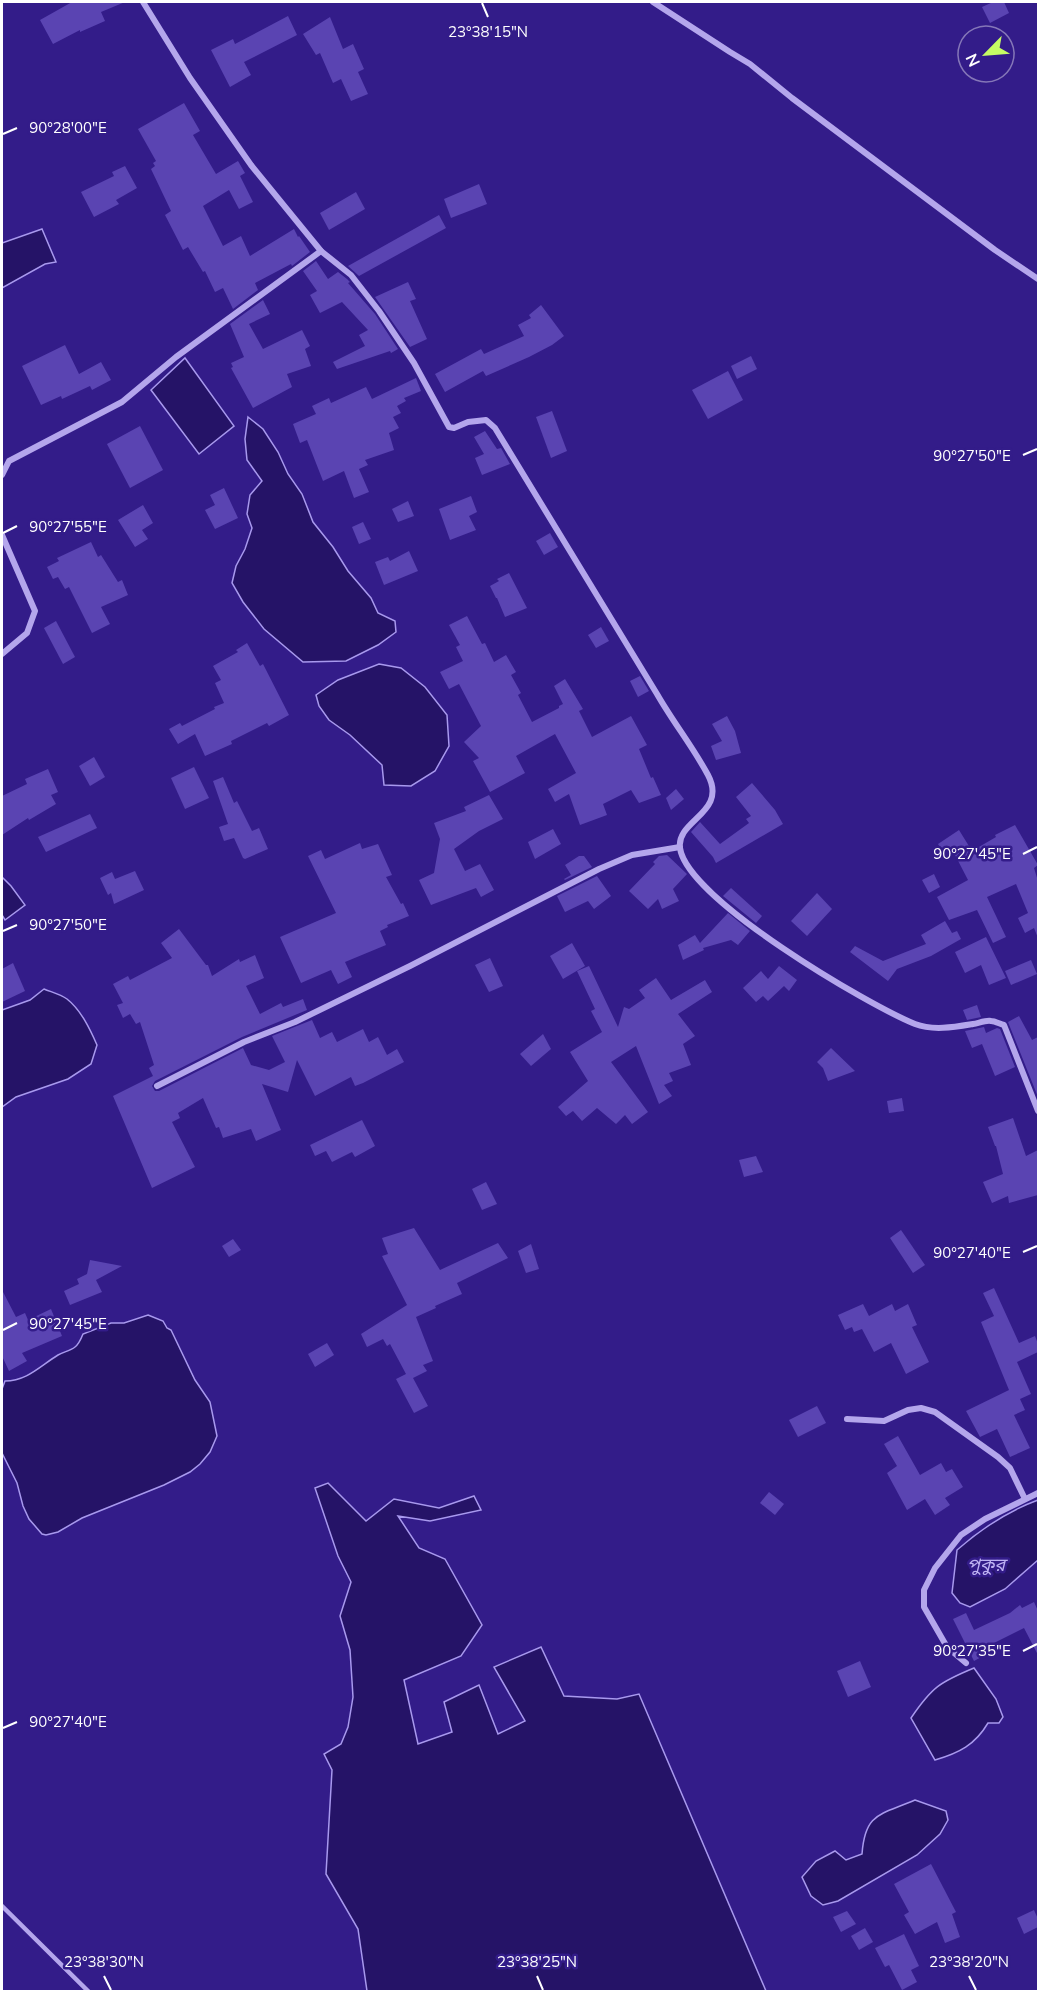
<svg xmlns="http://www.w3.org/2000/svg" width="1040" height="1993" font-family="Mulish,'Noto Sans Bengali',sans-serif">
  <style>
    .water { fill: #251367; stroke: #a899ee; stroke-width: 1.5 }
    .building { fill: #5a44b2 }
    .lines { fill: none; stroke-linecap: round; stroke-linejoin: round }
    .lane { stroke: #b4a6ec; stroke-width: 4.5 }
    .street { stroke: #b4a6ec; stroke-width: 6 }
    .ticks { fill: none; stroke: #fff; stroke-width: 2 }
    .labels { text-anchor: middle; stroke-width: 5; stroke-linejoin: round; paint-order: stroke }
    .water-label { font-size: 18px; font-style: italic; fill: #beb2f3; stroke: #331c89 }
    .ticks-label { font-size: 15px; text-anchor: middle; fill: #fff; stroke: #331c89; stroke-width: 5; stroke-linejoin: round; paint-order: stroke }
  </style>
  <rect width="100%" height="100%" fill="#331c89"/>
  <g class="water">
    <polygon points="42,229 56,262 45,264 2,288 2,243"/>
    <polygon points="185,358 234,426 199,454 151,390"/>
    <polygon points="248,417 263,429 278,452 288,474 302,494 313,522 333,547 348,571 371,598 378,613 395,621 396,632 378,645 346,661 303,662 264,629 243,602 232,583 236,566 245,549 252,528 247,514 250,495 262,481 247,460 245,439"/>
    <polygon points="379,664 401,668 425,687 447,715 449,746 435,771 411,786 384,785 382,765 350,735 329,720 319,706 316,695 338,680"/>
    <polygon points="2,877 11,886 25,905 5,920 2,915"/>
    <path d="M44 989C51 992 60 994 67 999 81 1010 90 1029 97 1045L91 1064 68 1079 16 1097 2 1107V1010L30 1000Z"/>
    <path d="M148 1315 163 1321 167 1328 171 1330 195 1380 210 1402 217 1436 210 1452 200 1464 190 1472 164 1485 82 1518 58 1532 46 1535 42 1534 29 1519 23 1506 17 1483 2 1453V1389L5 1381C27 1381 40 1366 58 1355 63 1352 70 1351 75 1347 79 1344 81 1339 83 1334L111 1323H124Z"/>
    <polygon points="328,1483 366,1521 394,1499 439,1508 474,1496 481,1510 430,1521 398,1516 419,1548 445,1559 482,1625 461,1656 404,1680 418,1744 452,1732 444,1702 479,1685 498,1734 525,1721 494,1667 541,1647 564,1696 617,1699 639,1694 766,1991 367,1991 358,1929 326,1874 332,1770 324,1754 341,1744 348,1727 353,1697 350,1650 340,1616 351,1582 338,1556 315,1488"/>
    <path d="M1038 1500V1560L1005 1589 970 1607 960 1603 952 1593 957 1550C981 1529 1008 1511 1038 1500Z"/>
    <path d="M974 1668 996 1699 1003 1717 999 1723H988C975 1745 959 1753 935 1760L911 1718C932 1687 940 1682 974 1668Z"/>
    <path d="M915 1800 946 1811 948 1820 940 1834 917 1855 838 1901 823 1905 811 1896 802 1877 816 1861 835 1851 846 1860 862 1854C865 1812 881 1815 915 1800Z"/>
  </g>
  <g class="building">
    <polygon points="72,2 125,2 101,12 105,21 80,32 80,30 53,44 40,20"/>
    <polygon points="993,2 1004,2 1009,13 990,23 982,7"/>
    <polygon points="288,16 297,35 244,62 251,75 230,87 211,50 233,39 235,44"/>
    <polygon points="330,17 343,49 353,44 364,69 358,72 368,94 351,101 341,79 333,83 320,53 316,55 303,34"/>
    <polygon points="184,103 200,131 193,135 216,174 238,161 245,173 240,176 253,202 239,209 229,190 203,206 223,246 241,236 250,256 294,229 298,237 299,236 310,252 292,266 291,264 255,283 258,290 233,309 223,288 215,292 205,271 203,272 188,247 183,250 165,215 171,211 151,169 155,166 153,163 156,161 138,129"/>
    <polygon points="125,166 137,188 116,200 119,204 94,217 81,192 114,176 112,172"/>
    <polygon points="479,184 487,204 451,218 444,199"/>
    <polygon points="356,192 365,209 329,230 320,213"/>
    <polygon points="439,215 446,228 359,276 348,266"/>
    <polygon points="316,261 328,279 338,272 347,279 350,282 348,283 375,314 398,349 391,353 390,351 337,369 333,362 365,346 359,335 368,330 342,302 320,313 310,295 317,291 303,271"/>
    <polygon points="408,282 416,299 410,301 427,339 410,347 375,297"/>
    <polygon points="263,300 270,314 249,324 263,349 302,330 310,346 305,349 311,366 287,374 292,387 253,408 231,368 233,367 231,363 244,357 230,324"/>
    <polygon points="541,305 564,336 552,345 529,357 486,376 483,371 445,392 435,374 481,349 484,354 524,336 518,325 531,318 529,315"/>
    <polygon points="65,345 79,374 101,362 111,380 92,390 90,386 62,399 61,396 41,405 22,366"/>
    <polygon points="751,356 757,369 737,379 731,366"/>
    <polygon points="728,371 743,400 708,419 692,390"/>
    <polygon points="416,378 421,391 404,398 406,401 397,406 401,413 393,417 399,428 389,433 394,450 365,460 368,465 359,469 369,492 354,498 344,471 323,481 307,440 300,443 293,424 316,414 312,406 329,398 331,403 366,387 372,399"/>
    <polygon points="552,411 567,451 551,458 536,417"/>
    <polygon points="140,426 163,470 130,488 107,444"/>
    <polygon points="485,431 497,449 501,448 510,464 482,475 475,458 484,454 474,437"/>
    <polygon points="224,488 238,518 215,529 205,510 215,505 210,495"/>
    <polygon points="471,496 477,512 469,516 476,530 450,540 439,509"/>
    <polygon points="408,501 414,516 398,522 392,509"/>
    <polygon points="143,505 153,523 142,530 148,539 135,547 118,520"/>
    <polygon points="363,522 371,539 359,544 352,527"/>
    <polygon points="550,533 558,547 544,555 536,541"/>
    <polygon points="91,542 98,557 101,555 118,582 122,580 128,595 101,607 110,624 92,633 69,587 65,589 58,577 53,579 47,567 59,561 57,558"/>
    <polygon points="409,551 418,571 384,585 375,562 388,557 390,561"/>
    <polygon points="509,573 527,608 505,617 497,598 496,598 490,586 499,581 497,579"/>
    <polygon points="467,616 482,644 485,643 494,662 506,655 516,672 511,675 521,693 518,695 532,722 559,708 559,706 563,704 554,686 565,679 583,709 579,711 592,737 631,716 647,745 639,749 651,778 653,777 661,795 639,803 631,790 603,804 607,815 580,825 569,794 555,802 548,789 576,773 555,734 516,756 525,773 490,792 473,761 479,758 464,742 481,726 459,684 449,689 440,672 463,661 456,647 460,645 449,625"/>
    <polygon points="56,621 75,657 63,664 44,628"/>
    <polygon points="601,627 609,641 596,648 588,635"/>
    <polygon points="247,643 260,666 263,664 289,715 269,726 267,723 231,741 232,744 205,756 195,734 178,744 169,729 180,723 182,726 215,709 214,707 224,703 215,683 221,680 213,666 238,652 236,650"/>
    <polygon points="640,676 649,691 638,697 630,681"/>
    <polygon points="727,716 735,731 741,753 716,760 711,746 722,741 712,724"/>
    <polygon points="94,757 105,777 90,786 79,766"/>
    <polygon points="194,767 209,798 185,809 171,778"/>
    <polygon points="48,769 58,792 51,795 56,804 29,820 28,818 2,835 2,796 27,784 25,779"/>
    <polygon points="223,777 234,803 237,801 252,831 259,828 268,849 245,859 243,858 234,838 224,841 219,827 228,824 213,781"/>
    <polygon points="752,783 775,810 783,824 716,863 713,857 691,832 700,822 720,844 749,823 746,819 751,816 736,797"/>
    <polygon points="676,789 684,799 671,810 666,798"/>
    <polygon points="489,795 503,819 479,831 454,849 465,871 480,864 494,890 481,897 476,888 431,905 419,880 434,873 440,839 434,823 466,811 464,807"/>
    <polygon points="90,814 97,828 46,852 38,837"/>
    <polygon points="1015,825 1038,865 1034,868 1038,881 1038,938 1034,928 1025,933 1018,918 1028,913 1016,884 987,897 1006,937 993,943 977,910 949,920 937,897 968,880 954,853 946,858 938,844 959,830 972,851 996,837 995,835"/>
    <polygon points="553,829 561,844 535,859 528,842"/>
    <polygon points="360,843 362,849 378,844 392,875 386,877 401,904 403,903 409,916 387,925 388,927 380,931 386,945 345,962 352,977 338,984 331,970 301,983 280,937 336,913 308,856 321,850 325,859"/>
    <polygon points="667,855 687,874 673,889 679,901 662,909 658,899 648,909 629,891 655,864 653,862 659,856"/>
    <polygon points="579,856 584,856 592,867 565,880 564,879 571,875 565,865"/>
    <polygon points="135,871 144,890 114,904 111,893 108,895 100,878 112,872 115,879"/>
    <polygon points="934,874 940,887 929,893 922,880"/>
    <polygon points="597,876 611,896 594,909 588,901 565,912 557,896"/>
    <polygon points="731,888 762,916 756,923 723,896"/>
    <polygon points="817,893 832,909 807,936 791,921"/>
    <polygon points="728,913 750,931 738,945 731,940 703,948 704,950 683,960 678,945 695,935 700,943"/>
    <polygon points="945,921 952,933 957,931 961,939 931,956 897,969 888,981 850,952 855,946 883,961 926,944 921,935"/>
    <polygon points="179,929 206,965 208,965 212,976 239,959 240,962 255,955 264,978 246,986 260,1014 281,1003 283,1007 303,999 307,1010 242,1037 155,1081 152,1086 155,1091 159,1091 243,1048 251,1065 269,1070 285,1062 272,1036 312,1020 320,1038 332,1032 337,1042 363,1029 369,1042 378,1037 387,1055 397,1049 404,1062 363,1083 355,1086 351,1077 315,1096 297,1060 288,1092 262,1084 281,1130 256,1141 251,1129 223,1138 219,1127 216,1128 203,1098 178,1113 180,1118 172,1122 195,1167 152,1188 113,1096 153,1076 149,1068 154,1065 140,1022 136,1024 130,1014 123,1018 117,1005 123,1003 113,984 128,976 130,980 172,958 161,943"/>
    <polygon points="986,937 1006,978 989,985 981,965 965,973 955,952"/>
    <polygon points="572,943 585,966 563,979 550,956"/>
    <polygon points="490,958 503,986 489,992 475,965"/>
    <polygon points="1031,960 1037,974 1011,985 1005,971"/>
    <polygon points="13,963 25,991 2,1002 2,969"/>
    <polygon points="589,966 618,1027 624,1007 629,1009 645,998 639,990 656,978 671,1000 705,980 712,992 678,1014 695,1036 683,1044 691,1065 669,1073 673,1081 664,1085 672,1096 659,1104 636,1046 611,1062 648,1112 632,1124 625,1115 616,1124 597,1108 582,1121 573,1111 566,1116 558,1107 588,1081 570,1052 602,1032 591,1011 595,1009 577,971"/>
    <polygon points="779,966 797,980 789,991 784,986 768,1001 763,996 756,1002 743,988 761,971 768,979"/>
    <polygon points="977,1005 981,1017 967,1020 963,1010"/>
    <polygon points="1019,1016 1032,1040 1038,1037 1038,1097 1008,1022"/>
    <polygon points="984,1027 986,1033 997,1028 1000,1029 1015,1067 995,1076 982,1044 972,1048 965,1031"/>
    <polygon points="543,1034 551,1049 531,1066 520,1054"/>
    <polygon points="831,1048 855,1071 828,1081 823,1068 817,1062"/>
    <polygon points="902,1098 904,1111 889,1113 887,1101"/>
    <polygon points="1013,1118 1026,1156 1038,1150 1038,1195 1009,1203 1008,1196 992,1203 983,1182 1003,1174 996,1146 995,1146 988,1127"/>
    <polygon points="362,1120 375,1146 355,1157 352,1152 332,1162 326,1151 315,1156 310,1145"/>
    <polygon points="756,1156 763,1172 744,1177 739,1160"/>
    <polygon points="486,1182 497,1204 482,1210 472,1189"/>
    <polygon points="414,1228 440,1270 498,1243 508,1258 457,1283 462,1294 435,1306 436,1308 416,1317 433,1361 423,1365 427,1371 413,1378 428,1406 414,1413 396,1379 406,1374 390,1344 387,1346 383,1339 367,1347 361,1334 407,1305 382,1256 388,1254 382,1238"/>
    <polygon points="901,1230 925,1265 913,1273 890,1238"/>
    <polygon points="233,1239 241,1250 229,1257 222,1246"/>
    <polygon points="531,1244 539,1269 526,1273 518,1251"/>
    <polygon points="90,1260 122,1266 96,1280 102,1292 70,1305 64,1291 79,1284 77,1279 87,1274"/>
    <polygon points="994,1288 1019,1343 1035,1336 1038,1344 1038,1352 1017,1362 1031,1394 1020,1399 1025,1410 1014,1415 1030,1448 1010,1457 997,1429 980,1437 966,1411 1009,1390 981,1322 994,1316 983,1293"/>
    <polygon points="2,1290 16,1317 25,1313 28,1320 51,1309 62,1336 22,1353 27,1361 9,1371 2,1356"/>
    <polygon points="863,1304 869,1316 892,1304 895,1311 908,1304 917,1325 912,1327 929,1362 906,1374 891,1343 874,1352 862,1329 854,1332 852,1327 845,1330 838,1315"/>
    <polygon points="327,1343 334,1355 315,1367 308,1354"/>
    <polygon points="817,1406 826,1423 798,1437 789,1420"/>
    <polygon points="898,1436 920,1475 941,1463 946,1472 952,1469 963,1487 945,1498 950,1505 935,1515 925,1499 907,1510 887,1473 897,1466 884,1444"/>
    <polygon points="769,1492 784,1504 775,1515 760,1503"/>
    <polygon points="1034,1602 1038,1611 1038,1655 1024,1628 984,1648 987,1654 974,1661 953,1619 966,1613 974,1630 1010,1613 1020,1605 1022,1608"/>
    <polygon points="860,1661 871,1687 848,1697 837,1671"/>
    <polygon points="931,1864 956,1912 952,1914 960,1937 945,1943 937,1922 915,1934 904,1915 909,1912 894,1884"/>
    <polygon points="1034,1910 1038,1919 1038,1927 1024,1934 1017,1918"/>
    <polygon points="847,1911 856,1924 841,1932 833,1917"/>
    <polygon points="865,1928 873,1942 859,1950 851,1936"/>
    <polygon points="904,1934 919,1966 911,1970 917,1982 902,1990 889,1965 885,1967 875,1948"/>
  </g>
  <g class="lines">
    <polyline class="lane" points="2,1906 89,1992"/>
    <g class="street">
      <polyline points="653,2 730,52 750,64 792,98 995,250 1038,279"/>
      <path d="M321 251 351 275 379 311 414 363 449 427 454 428 468 422 486 420 495 428C549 516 603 605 657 694 673 722 693 747 708 775 728 813 676 820 680 848 687 899 868 1005 915 1024 933 1031 955 1027 973 1024 979 1023 986 1020 991 1021 995 1021 1000 1024 1004 1025L1038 1111"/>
      <polyline points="2,475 9,461 122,402 176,357 321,251 251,165 190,78 143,2"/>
      <polyline points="2,535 35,611 27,633 2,654"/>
      <polyline points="157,1086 244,1042 295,1022 410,966 599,869 632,855 680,847"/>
      <polyline points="847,1419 884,1421 908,1410 921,1408 935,1412 998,1457 1010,1468 1025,1499"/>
      <polyline points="966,1663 947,1647 924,1607 924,1590 935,1568 961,1535 985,1519 1038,1493"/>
    </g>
  </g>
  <path class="ticks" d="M482 3 488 17M3 134 17 128M1023 455 1037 449M3 533 17 526M1023 854 1037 847M3 931 17 925M1023 1252 1037 1246M3 1330 17 1323M1023 1651 1037 1644M3 1728 17 1722M104 1976 111 1990M537 1976 543 1990M969 1976 976 1990"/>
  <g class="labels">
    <g class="water-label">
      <text x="986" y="1571">পুকুর</text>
    </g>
  </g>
  <g class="ticks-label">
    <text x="488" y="37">23°38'15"N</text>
    <text x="68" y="133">90°28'00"E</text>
    <text x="972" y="461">90°27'50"E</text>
    <text x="68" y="532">90°27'55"E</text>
    <text x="972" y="859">90°27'45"E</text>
    <text x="68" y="930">90°27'50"E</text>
    <text x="972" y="1258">90°27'40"E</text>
    <text x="68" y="1329">90°27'45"E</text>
    <text x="972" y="1656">90°27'35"E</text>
    <text x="68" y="1727">90°27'40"E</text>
    <text x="104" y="1967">23°38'30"N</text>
    <text x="537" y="1967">23°38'25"N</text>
    <text x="969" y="1967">23°38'20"N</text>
  </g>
  <rect width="1040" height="1993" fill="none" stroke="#ffffff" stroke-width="6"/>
  <g transform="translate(986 54) rotate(245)"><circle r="28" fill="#331c89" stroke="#8577b8" stroke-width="1.5"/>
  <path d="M0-4.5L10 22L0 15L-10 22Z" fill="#c6fc64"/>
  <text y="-9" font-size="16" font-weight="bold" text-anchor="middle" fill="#ffffff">N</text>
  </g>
</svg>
